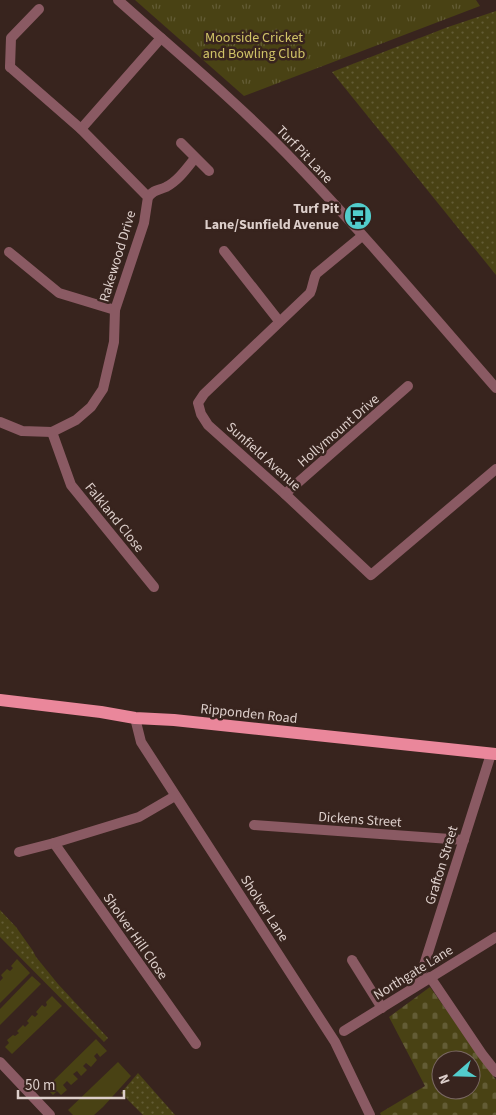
<svg xmlns="http://www.w3.org/2000/svg" width="496" height="1115" font-family="'Source Sans 3',sans-serif">
  <style>
    .grass { fill: url(#grass-dots) }
    .cemetery { fill: url(#cemetery-stones); fill-rule: evenodd }
    .park { fill: url(#park-tufts) }
    .garden { fill: #494214 }
    .lines { fill: none; stroke-linecap: round; stroke-linejoin: round }
    .minor { stroke: #8a5a63; stroke-width: 10 }
    .tertiary { stroke: #8a5a63; stroke-width: 10 }
    .primary { stroke: #ea879b; stroke-width: 12 }
    .labels { text-anchor: middle; stroke-width: 5; stroke-linejoin: round; paint-order: stroke }
    .park-label { font-size: 14px; fill: #d0c367; stroke: #38241e }
    .street-label { font-size: 14px; fill: #ddcfcb; stroke: #38241e }
    .poi-label { font-size: 14px; font-weight: bold; fill: #ddcfcb; stroke: #38241e; text-anchor: end }
  </style>
  <defs>
    <pattern id="grass-dots" width="8" height="8" patternUnits="userSpaceOnUse" patternTransform="scale(1.25)"><rect width="8" height="8" fill="#494214"/><path d="M2 2h.1M6 6h.1" fill="none" stroke="#635c35" stroke-width="1.8" stroke-linecap="round"/></pattern>
    <pattern id="cemetery-stones" width="16" height="16" patternUnits="userSpaceOnUse" patternTransform="scale(1.25)"><rect width="16" height="16" fill="#494214"/><path d="M2 7V4a2 2 0 0 1 4 0v3zM10 15v-3a2 2 0 0 1 4 0v3z" fill="#635c35"/></pattern>
    <pattern id="park-tufts" width="24" height="20" patternUnits="userSpaceOnUse" patternTransform="scale(1.25)"><rect width="24" height="20" fill="#494214"/><path d="M3 7l-1-3M5 7V3M7 7l1-3M15 17l-1-3M17 17v-4M19 17l1-3" fill="none" stroke="#635c35"/></pattern>
  </defs>
  <rect width="100%" height="100%" fill="#38241e"/>
  <g class="grass">
    <polygon points="496,11 496,275 332,72 448,27"/>
    <polygon points="0,910 16,927 33,951 36,957 58,984 108,1038 104,1042 0,937"/>
    <polygon points="138,1073 175,1115 143,1115 121,1093"/>
  </g>
  <path class="cemetery" d="M430 987 496 1080V1115H381L380 1113 425 1086 389 1017ZM441 1060H471V1090H441Z"/>
  <polygon class="park" points="135,0 476,0 480,6 244,96"/>
  <g class="garden">
    <polygon points="17,959 30,973 0,1003 0,981 3,978 1,975 7,969 10,971 13,968 11,966"/>
    <polygon points="32,976 41,984 0,1025 0,1009"/>
    <polygon points="52,996 62,1006 12,1054 5,1047 9,1043 7,1040 13,1035 15,1036 19,1033 17,1031 23,1025 25,1027 29,1023 27,1021 32,1015 35,1017 38,1014 36,1012 42,1005 45,1007 47,1005 46,1002"/>
    <polygon points="96,1039 107,1051 100,1057 97,1053 94,1056 97,1060 91,1067 86,1063 83,1066 87,1070 81,1076 77,1071 73,1074 78,1079 71,1085 67,1081 63,1085 67,1090 61,1095 57,1091 53,1095 46,1088"/>
    <polygon points="118,1062 131,1076 103,1107 94,1115 73,1115 68,1110"/>
  </g>
  <g class="lines">
    <g class="minor">
      <polyline points="10,67 11,38 39,9"/>
      <polyline points="81,129 161,38"/>
      <polyline points="181,143 209,171"/>
      <path d="M148 197C155 189 157 191 166 187 178 181 187 168 195 158"/>
      <path d="M362 236 316 274C313 280 313 287 310 293L204 394 198 403 201 414 208 425 285 494 371 575 496 469"/>
      <polyline points="224,251 279,321"/>
      <polyline points="9,252 59,293 115,310"/>
      <polyline points="0,422 22,431 52,432 76,420 91,407 103,389 114,342 115,310 144,223 148,197 81,129 10,67"/>
      <polyline points="52,432 71,485 154,587"/>
      <polyline points="285,494 408,386"/>
      <polyline points="135,718 141,742 335,1042 370,1115"/>
      <polyline points="254,825 464,840"/>
      <polyline points="54,843 196,1044"/>
      <polyline points="19,852 54,843 139,817 175,796"/>
      <polyline points="352,960 382,1008"/>
      <polyline points="430,977 482,1054 496,1072"/>
      <polyline points="418,984 491,754"/>
      <polyline points="344,1031 496,937"/>
      <polyline points="0,1062 50,1115"/>
    </g>
    <path class="tertiary" d="M118 0C174 50 233 99 286 153 359 228 427 309 496 388"/>
    <polyline class="primary" points="0,700 101,712 135,718 174,720 496,754"/>
  </g>
  <defs>
    <symbol id="bus-disc" viewBox="-11 -11 22 22"><circle r="9.5" fill="#52cdcc" stroke="#38241e"/><path d="M-5-6H5V4H4V6H2V4H-2V6H-4V4H-5ZM-3.5-4V0h7V-4ZM-3.5 1.2v1.5H-2V1.2ZM2 1.2v1.5H3.5V1.2Z" fill="#111"/></symbol>
  </defs>
  <g fill-rule="evenodd">
    <use href="#bus-disc" x="342" y="200" width="32" height="32"/>
  </g>
  <g class="labels">
    <g class="park-label">
      <text x="254" y="42">Moorside Cricket<tspan x="254" dy="16">and Bowling Club</tspan></text>
    </g>
    <g class="street-label">
      <text transform="translate(305 154) rotate(46)" y="5">Turf Pit Lane</text>
      <text transform="translate(117 256) rotate(-73)" y="5">Rakewood Drive</text>
      <text transform="translate(338 430) rotate(-41)" y="5">Hollymount Drive</text>
      <text transform="translate(264 456) rotate(42)" y="5">Sunfield Avenue</text>
      <text transform="translate(115 517) rotate(51)" y="5">Falkland Close</text>
      <text transform="translate(249 713) rotate(6)" y="5">Ripponden Road</text>
      <text transform="translate(360 819) rotate(4)" y="5">Dickens Street</text>
      <text transform="translate(441 865) rotate(-73)" y="5">Grafton Street</text>
      <text transform="translate(265 908) rotate(57)" y="5">Sholver Lane</text>
      <text transform="translate(136 936) rotate(55)" y="5">Sholver Hill Close</text>
      <text transform="translate(413 972) rotate(-32)" y="5">Northgate Lane</text>
    </g>
    <g class="poi-label">
      <text x="339" y="213">Turf Pit<tspan x="339" dy="16">Lane/Sunfield Avenue</tspan></text>
    </g>
  </g>
  <g transform="translate(456 1075) rotate(250)"><circle r="24" fill="#38241e" stroke="#7a6863"/>
  <path d="M0-4L9 19L0 12L-9 19Z" fill="#52cdcc"/>
  <text y="-8" font-size="14" font-weight="bold" text-anchor="middle" fill="#ddcfcb">N</text>
  </g>
  <path d="M18 1090v8h106v-8" fill="none" stroke="#ddcfcb" stroke-width="2.5"/>
  <text x="25" y="1090" font-size="15" fill="#ddcfcb" stroke="#38241e" stroke-width="4" paint-order="stroke">50 m</text>
</svg>
